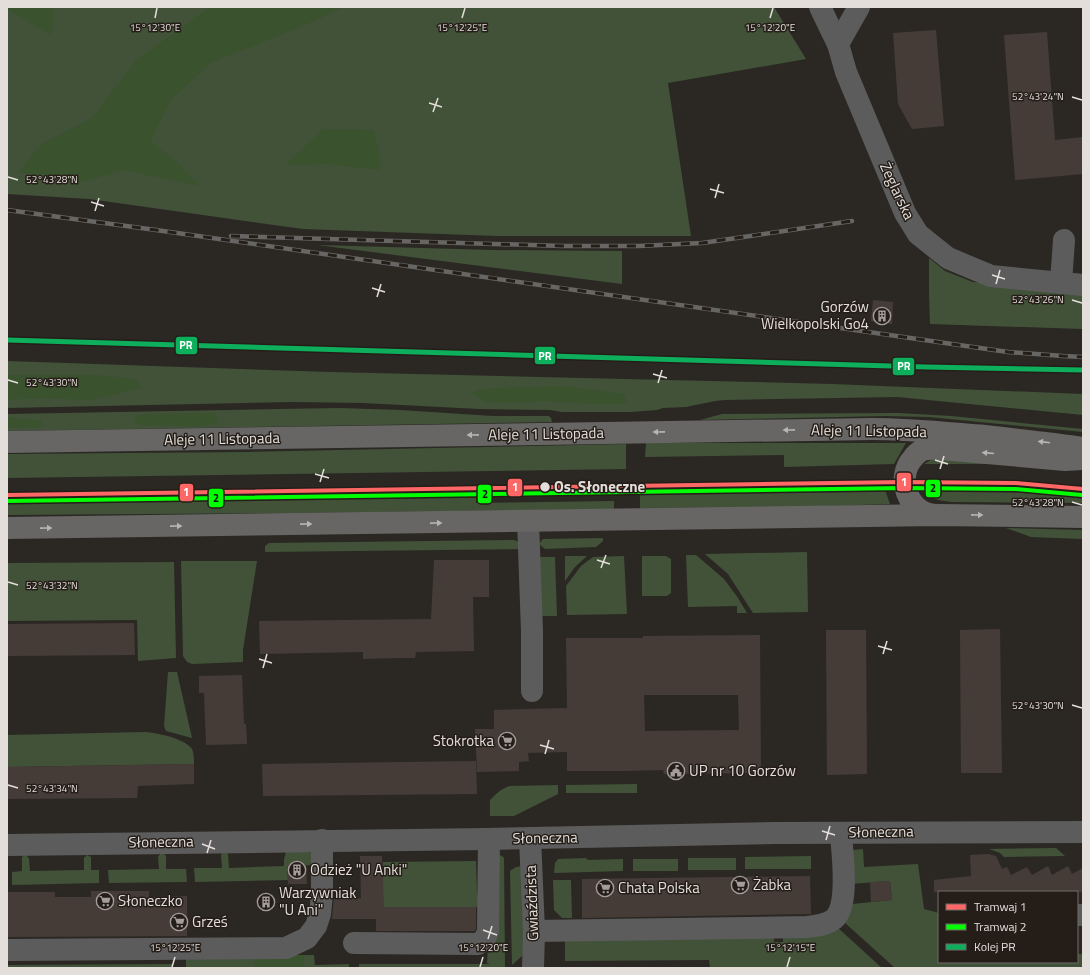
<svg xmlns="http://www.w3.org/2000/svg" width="1090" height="975" font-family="'Titillium Web',sans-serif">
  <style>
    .green { fill: #415239 }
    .forest { fill: #3a522e }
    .building { fill: #463c37; fill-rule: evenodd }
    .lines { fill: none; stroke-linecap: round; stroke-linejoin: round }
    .minor { stroke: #5d5c5d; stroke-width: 22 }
    .major { stroke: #676665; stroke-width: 22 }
    .rail-casing { stroke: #676665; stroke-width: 4.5 }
    .rail { stroke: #251e18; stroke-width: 3; stroke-dasharray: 9; stroke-linecap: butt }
    .rail-1-casing { stroke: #251e18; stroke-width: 8 }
    .rail-1 { stroke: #0daf5c; stroke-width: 5 }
    .tram-1-casing { stroke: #251e18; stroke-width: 7 }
    .tram-2-casing { stroke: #251e18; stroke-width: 7 }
    .tram-1 { stroke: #f66; stroke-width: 4 }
    .tram-2 { stroke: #0f0; stroke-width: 4 }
    .oneway { fill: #b8b4b1 }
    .ticks { fill: none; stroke: #e3deda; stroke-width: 1.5 }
    .stop-dot { fill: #e3deda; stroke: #251e18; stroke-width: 1.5 }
    .labels { text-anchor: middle; stroke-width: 3; stroke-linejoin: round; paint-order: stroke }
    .street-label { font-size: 15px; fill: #e3deda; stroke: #251e18 }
    .poi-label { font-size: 15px; fill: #e3deda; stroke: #251e18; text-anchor: start }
    .stop-label { font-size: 15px; font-weight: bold; fill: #e3deda; stroke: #251e18; text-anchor: start }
    .ticks-label { font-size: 10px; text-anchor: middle; fill: #e3deda; stroke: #251e18; stroke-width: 3; stroke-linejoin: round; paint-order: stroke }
    .line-badge { stroke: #251e18; stroke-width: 1.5 }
    .badge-label { font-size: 11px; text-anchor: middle; font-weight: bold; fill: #fff }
    .pale-badge-label { font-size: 11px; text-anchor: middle; font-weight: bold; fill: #111 }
  </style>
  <rect width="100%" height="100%" fill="#2b2824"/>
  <g class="green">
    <polygon points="7,7 774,7 806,59 668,83 691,236 497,236 303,229 89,199 7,194"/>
    <polygon points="317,245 492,250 622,251 622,284"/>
    <polygon points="929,258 945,271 973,282 1083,292 1083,329 930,324 929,294"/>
    <polygon points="7,361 330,372 832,384 1083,394 1083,415 897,397 725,400 715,401 686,407 663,408 657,410 631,412 562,412 550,410 479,409 363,403 293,402 7,408"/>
    <polygon points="339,408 400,410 493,416 549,416 551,418 552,422 7,431 7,414 278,409"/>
    <polygon points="898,413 951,416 1083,429 1083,432 929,417 885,416 700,420 722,414"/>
    <polygon points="646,443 906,443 894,464 784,467 784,455 645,457"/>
    <polygon points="626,444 626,469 7,478 7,454 248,452"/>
    <polygon points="934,458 1035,464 924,464"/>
    <path d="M1020 486 1083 492V503L951 502C941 500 924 500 922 487Z"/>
    <polygon points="884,487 890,504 800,507 640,508 640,489"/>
    <polygon points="476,491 476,503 614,501 614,509 296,513 7,515 7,498"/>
    <polygon points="1006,528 1083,530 1083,539 1031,537"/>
    <polygon points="603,538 603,541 596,547 545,549 539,544 543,539"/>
    <polygon points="514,540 519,542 524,549 265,552 265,546 269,543"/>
    <polygon points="807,552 808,612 753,613 728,574 705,554"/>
    <polygon points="686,555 696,555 724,579 738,598 747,613 737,613 737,606 688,607"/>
    <polygon points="565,556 587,556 575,567 565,581"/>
    <polygon points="624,556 627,614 567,615 566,586 581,566 593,557"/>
    <polygon points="642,556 666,556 671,559 671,593 667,596 642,596"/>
    <polygon points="534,557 555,557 557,616 536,616"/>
    <polygon points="181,561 257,561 243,650 243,662 192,664 187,662 183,656"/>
    <polygon points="174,562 176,658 138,661 137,620 7,621 7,563"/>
    <polygon points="168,672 177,672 192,738 166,731 164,726"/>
    <path d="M145 732C157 733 184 738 192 749 194 753 194 759 194 764L7 767V735Z"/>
    <polygon points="637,784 637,793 566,793 566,785"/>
    <polygon points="558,785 558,794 514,816 490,816 490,800 495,795 501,790 509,786"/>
    <polygon points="1056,848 1065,856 1004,857 1000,853 989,849"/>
    <polygon points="863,849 864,867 918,864 924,909 939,913 939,962 1077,962 1077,954 1083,954 1083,968 895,968 844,922 852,904 892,900 890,881 850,884 853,850"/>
    <polygon points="286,852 308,852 312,853 316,865 287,866 288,880 195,882 194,868 222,868 221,856 222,853 226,853 228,854 229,868 284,866 284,859"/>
    <polygon points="160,854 164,854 166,856 166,869 186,869 187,882 109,883 108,870 159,869 158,857"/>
    <polygon points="25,855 28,857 29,859 30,871 84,870 84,858 87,855 91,857 91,870 99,870 99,883 12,885 12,872 22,871 22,857"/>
    <polygon points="499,855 502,856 504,858 505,968 359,968 359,964 490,964 487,963 488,949"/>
    <polygon points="811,856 811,869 745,869 745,857"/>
    <polygon points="586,858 588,860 623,859 623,871 554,873 555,863 558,859"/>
    <rect x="688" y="858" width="48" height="12"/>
    <rect x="633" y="859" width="45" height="12"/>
    <polygon points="476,861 477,894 483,907 381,907 383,878 383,862"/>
    <polygon points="523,866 524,950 522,956 512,965 510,871 516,867"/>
    <polygon points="553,880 571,880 572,918 562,918 554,910"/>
    <polygon points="837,927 882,968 710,968 709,960 565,961 565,937 774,933 774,942 783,942 783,933"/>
    <polygon points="186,955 314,955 315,965 349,964 349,968 186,968"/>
    <polygon points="172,964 173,964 173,968 7,968 7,965"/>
  </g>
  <g class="forest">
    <polygon points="7,7 54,7 52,36 7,9"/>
    <polygon points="210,7 345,7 298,28 210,63 171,100 150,141 176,161 200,186 123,170 82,182 19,172 41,144 92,118 136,60"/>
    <polygon points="323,129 374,130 381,161 378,170 331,164 285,165"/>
    <polygon points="7,375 95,375 137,379 140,389 130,390 114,395 89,400 40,398 7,400"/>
    <path d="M564 386 623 394 627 402 623 404H590L547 401 500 403 486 402 472 393C480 388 490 389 500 388 521 387 542 387 564 386Z"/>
    <path d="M189 413H215L218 417V423C199 430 177 425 158 425 152 425 145 427 139 424 138 424 135 421 134 421L136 416 146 414Z"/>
    <polygon points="7,417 41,421 42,424 41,426 36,427 7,428"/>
    <polygon points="254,955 304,955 304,968 255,968"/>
  </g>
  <g class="building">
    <polygon points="936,30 944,126 912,129 898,104 893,33"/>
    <polygon points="1047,32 1055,140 1083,137 1083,174 1015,180 1004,35"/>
    <polygon points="873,300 893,302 892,324 871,321"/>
    <polygon points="434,560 489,560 489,597 473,597 474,651 416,652 415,658 399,658 363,659 363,652 260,654 259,621 431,619"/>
    <polygon points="134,623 135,655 7,656 7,624"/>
    <polygon points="1000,629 1002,773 961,773 960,630"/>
    <polygon points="826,630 866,630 867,774 827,775"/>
    <path d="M760 635 761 769H759V773L664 774 663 770 627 771H567V752L528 753 529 761 519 762V771L477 772 475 729H494V710L567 708 566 638H643V636ZM644 695H738L739 730 645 731Z"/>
    <polygon points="242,675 244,724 246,724 247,744 206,745 204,693 199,693 199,676"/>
    <polygon points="476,761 477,794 263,796 262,764"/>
    <polygon points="194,764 194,784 138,786 137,798 7,799 7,767"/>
    <polygon points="988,854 996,856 1002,869 1007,867 1011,875 1027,867 1032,875 1048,866 1052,875 1068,866 1072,874 1083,868 1083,892 934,892 934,880 971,876 970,855"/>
    <polygon points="360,856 382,856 384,907 476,907 476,929 475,931 376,931 376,919 332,919 334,899 361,898"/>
    <polygon points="306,865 307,884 288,884 287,866"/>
    <polygon points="810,876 811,914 582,918 582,879"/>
    <polygon points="890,881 892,900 871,902 870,882"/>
    <polygon points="91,891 149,891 149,897 187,896 187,936 7,937 7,892 55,892 55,897 91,897"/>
  </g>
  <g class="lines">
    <g class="minor">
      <polyline points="820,7 832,32 838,44"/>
      <polyline points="859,7 838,44 846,72 905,213 918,234 948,258 991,276 1083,285"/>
      <polyline points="1061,283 1064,240"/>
      <polyline points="528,521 532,631 532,691"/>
      <polyline points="530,838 534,931 533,968"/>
      <polyline points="7,845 486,839 775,833 1083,832"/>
      <polyline points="1077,915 1083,915"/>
      <path d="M534 931 807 927C816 926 826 925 834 919 850 905 842 853 841 833"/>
      <polyline points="354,943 478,944 485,939 488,931 489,839"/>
      <polyline points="7,950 286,948 307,938 316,926 320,914 322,894 322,840"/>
    </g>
    <g class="major">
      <path d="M7 442 872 429C910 429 947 433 985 436 1018 440 1051 443 1083 448"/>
      <path d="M935 515C908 513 895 478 913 458 915 455 919 452 922 450 928 448 935 449 941 449L1065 460 1082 459"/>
      <polyline points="7,528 938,515 1083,517"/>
    </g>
    <defs>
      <g id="rail">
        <polyline points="7,210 156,230 1008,352 1063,356 1083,357"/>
        <polyline points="231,236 562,246 639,246 702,243 852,221"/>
      </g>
    </defs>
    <use href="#rail" class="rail-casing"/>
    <use href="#rail" class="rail"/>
    <defs>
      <polyline id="rail-1" points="7,340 926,367 1083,370"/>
    </defs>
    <use href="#rail-1" class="rail-1-casing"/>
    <use href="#rail-1" class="rail-1"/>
    <defs>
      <polyline id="tram-1" points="7,495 904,482 1016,483 1083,489"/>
      <polyline id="tram-2" points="7,501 904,488 1016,489 1082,495"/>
    </defs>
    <use href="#tram-1" class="tram-1-casing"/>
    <use href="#tram-2" class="tram-2-casing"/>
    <use href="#tram-1" class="tram-1"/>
    <use href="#tram-2" class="tram-2"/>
  </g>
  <defs><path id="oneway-solid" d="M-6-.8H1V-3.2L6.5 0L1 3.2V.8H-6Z"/></defs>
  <g class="oneway">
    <use href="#oneway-solid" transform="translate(789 430) rotate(179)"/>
    <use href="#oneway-solid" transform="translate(659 432) rotate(179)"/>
    <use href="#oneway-solid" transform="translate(473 435) rotate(179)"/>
    <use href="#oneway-solid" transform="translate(1044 442) rotate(-173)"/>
    <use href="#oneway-solid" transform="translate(988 453) rotate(-175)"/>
    <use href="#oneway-solid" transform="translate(977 515) rotate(1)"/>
    <use href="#oneway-solid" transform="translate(436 523) rotate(-1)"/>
    <use href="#oneway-solid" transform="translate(306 524) rotate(-1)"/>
    <use href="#oneway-solid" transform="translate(176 526) rotate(-1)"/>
    <use href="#oneway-solid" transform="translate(46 528) rotate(-1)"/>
  </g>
  <path class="ticks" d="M155 18 157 8M462 18 465 8M770 18 773 8M1072 97 1082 100M429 103 442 107M433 112 438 98M8 177 18 180M710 189 724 193M715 198 719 184M91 202 104 206M95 211 99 198M992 275 1005 279M996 284 1000 270M372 288 385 292M377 297 381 284M1072 300 1082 303M653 374 667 378M8 380 18 383M658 383 662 370M935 460 948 464M940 469 944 456M315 474 329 478M320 482 324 469M1072 502 1082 505M597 560 610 564M601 568 606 555M8 582 18 585M878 646 892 650M883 654 887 641M259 659 272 663M263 668 267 654M1072 705 1082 708M540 745 554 749M545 754 549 740M8 785 18 788M822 831 835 835M826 840 830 826M202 844 215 849M207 853 211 840M483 930 497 935M488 939 492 926M172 967 175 957M480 967 483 957M787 967 790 957"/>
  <defs>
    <symbol id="building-ring" viewBox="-11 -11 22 22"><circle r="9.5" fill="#251e18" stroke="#a39e9a" stroke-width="1.5"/><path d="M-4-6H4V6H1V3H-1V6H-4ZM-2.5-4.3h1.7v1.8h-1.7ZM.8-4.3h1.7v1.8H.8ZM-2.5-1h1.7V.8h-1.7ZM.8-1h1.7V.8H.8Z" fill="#a39e9a"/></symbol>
    <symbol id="supermarket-ring" viewBox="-11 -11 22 22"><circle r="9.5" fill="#251e18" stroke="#a39e9a" stroke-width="1.5"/><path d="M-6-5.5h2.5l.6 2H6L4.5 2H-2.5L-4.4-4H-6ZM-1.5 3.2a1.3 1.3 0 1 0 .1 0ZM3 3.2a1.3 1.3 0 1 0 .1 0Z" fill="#a39e9a"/></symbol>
    <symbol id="civic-ring" viewBox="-11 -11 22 22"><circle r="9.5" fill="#251e18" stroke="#a39e9a" stroke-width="1.5"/><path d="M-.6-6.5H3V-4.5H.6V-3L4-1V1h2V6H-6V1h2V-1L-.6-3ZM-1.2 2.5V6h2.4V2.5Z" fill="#a39e9a"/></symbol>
  </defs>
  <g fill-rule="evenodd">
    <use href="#building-ring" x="872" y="306" width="20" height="20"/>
    <use href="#supermarket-ring" x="497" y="731" width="20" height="20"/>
    <use href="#civic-ring" x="666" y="761" width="20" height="20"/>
    <use href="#building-ring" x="287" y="860" width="20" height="20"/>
    <use href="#supermarket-ring" x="730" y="875" width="20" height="20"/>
    <use href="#supermarket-ring" x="595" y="878" width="20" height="20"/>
    <use href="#supermarket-ring" x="95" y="891" width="20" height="20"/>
    <use href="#building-ring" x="256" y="892" width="20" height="20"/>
    <use href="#supermarket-ring" x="169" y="912" width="20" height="20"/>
  </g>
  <circle class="stop-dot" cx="545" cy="487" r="5.5"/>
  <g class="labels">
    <g class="street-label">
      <text transform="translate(897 191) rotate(65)" y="5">Żeglarska</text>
      <text transform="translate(869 431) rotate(1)" y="5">Aleje 11 Listopada</text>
      <text transform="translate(546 434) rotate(-1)" y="5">Aleje 11 Listopada</text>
      <text transform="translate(222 439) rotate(-1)" y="5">Aleje 11 Listopada</text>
      <text transform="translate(881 832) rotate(-1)" y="5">Słoneczna</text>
      <text transform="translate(545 838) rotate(-1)" y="5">Słoneczna</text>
      <text transform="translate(161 842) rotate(-1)" y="5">Słoneczna</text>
      <text transform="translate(532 903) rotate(-92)" y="5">Gwiaździsta</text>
    </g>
    <g class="poi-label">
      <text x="869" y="312" text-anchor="end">Gorzów<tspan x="869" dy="17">Wielkopolski Go4</tspan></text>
      <text x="494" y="746" text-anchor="end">Stokrotka</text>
      <text x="689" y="776">UP nr 10 Gorzów</text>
      <text x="310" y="875">Odzież "U Anki"</text>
      <text x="753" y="890">Żabka</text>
      <text x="618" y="893">Chata Polska</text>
      <text x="279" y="898">Warzywniak<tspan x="279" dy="17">"U Ani"</tspan></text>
      <text x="118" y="906">Słoneczko</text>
      <text x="192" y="927">Grześ</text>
    </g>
    <g class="stop-label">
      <text x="554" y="492">Os. Słoneczne</text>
    </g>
  </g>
  <g class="ticks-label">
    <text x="155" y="31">15°12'30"E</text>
    <text x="462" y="31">15°12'25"E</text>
    <text x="770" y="31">15°12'20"E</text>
    <text x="1038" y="100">52°43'24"N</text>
    <text x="52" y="183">52°43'28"N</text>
    <text x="1038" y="303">52°43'26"N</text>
    <text x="52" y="386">52°43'30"N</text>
    <text x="1038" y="506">52°43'28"N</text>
    <text x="52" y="589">52°43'32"N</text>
    <text x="1038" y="709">52°43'30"N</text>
    <text x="52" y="792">52°43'34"N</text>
    <text x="175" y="951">15°12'25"E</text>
    <text x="483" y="951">15°12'20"E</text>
    <text x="790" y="951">15°12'15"E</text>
  </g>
  <g class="line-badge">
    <rect x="175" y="336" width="23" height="19" rx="4" fill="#0daf5c"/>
    <rect x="534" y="346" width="22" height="19" rx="4" fill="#0daf5c"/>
    <rect x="892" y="357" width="23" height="19" rx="4" fill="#0daf5c"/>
    <rect x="896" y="472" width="16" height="20" rx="4" fill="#f66"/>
    <rect x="507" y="478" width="16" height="19" rx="4" fill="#f66"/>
    <rect x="925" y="479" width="16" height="19" rx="4" fill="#0f0"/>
    <rect x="179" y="483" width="15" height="19" rx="4" fill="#f66"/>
    <rect x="477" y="484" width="15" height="20" rx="4" fill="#0f0"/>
    <rect x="208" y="488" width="16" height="20" rx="4" fill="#0f0"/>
  </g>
  <g class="badge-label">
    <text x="186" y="349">PR</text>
    <text x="545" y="360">PR</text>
    <text x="904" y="370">PR</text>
    <text x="904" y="486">1</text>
    <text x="515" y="491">1</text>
    <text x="186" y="496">1</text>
  </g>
  <g class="pale-badge-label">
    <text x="933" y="492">2</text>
    <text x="485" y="498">2</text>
    <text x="216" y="502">2</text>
  </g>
  <rect width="1090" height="975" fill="none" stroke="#e3deda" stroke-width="16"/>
  <rect x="938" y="891" width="140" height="72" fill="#251e18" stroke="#716b66"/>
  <rect x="946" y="904" width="20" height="6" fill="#ff6666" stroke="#716b66"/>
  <text x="974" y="911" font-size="12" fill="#e3deda">Tramwaj 1</text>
  <rect x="946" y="924" width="20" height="6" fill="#00ff00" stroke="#716b66"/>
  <text x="974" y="931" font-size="12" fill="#e3deda">Tramwaj 2</text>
  <rect x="946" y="944" width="20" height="6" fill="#0daf5c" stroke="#716b66"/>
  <text x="974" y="951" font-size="12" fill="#e3deda">Kolej PR</text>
</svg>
